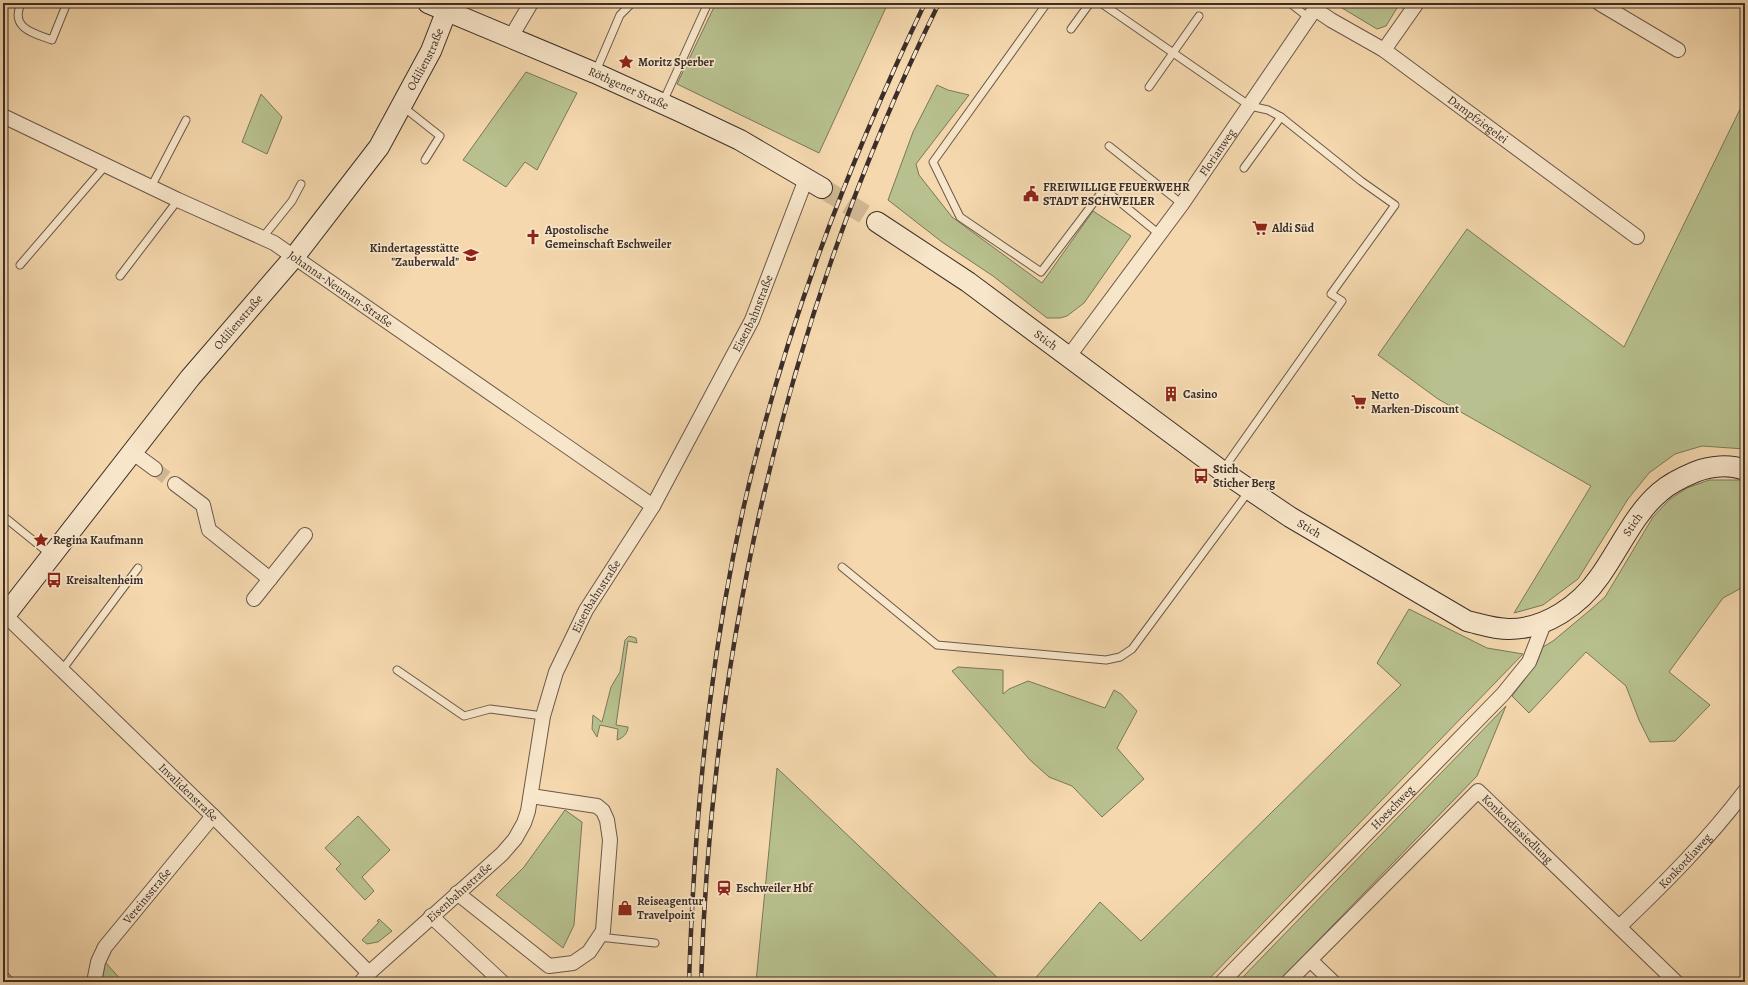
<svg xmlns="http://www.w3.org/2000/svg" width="1748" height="985" font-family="Alegreya,serif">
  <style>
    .green { fill: #b7c08e; stroke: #7a775b }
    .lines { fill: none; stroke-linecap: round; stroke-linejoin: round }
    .street-tunnel { stroke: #d0b693; stroke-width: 14; stroke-dasharray: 14 7; stroke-linecap: butt }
    .secondary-tunnel { stroke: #d0b693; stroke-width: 20; stroke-dasharray: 20 10; stroke-linecap: butt }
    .lane-casing { stroke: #6a584a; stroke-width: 9 }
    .street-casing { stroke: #6a584a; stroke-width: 16 }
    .secondary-casing { stroke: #3c2e28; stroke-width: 22 }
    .lane { stroke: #f8e6ca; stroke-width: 7 }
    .street { stroke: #f8e6ca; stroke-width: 14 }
    .secondary { stroke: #f8e6ca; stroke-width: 20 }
    .rail-casing { stroke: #3c2e28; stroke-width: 4.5 }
    .rail { stroke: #f8e6ca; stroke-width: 3; stroke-dasharray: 9; stroke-linecap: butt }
    .labels { text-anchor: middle; stroke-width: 3.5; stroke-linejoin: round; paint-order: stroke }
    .street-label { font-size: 12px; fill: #3c2e28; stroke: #f8e6ca }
    .poi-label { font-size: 12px; font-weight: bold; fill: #3c2e28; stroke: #f8e6ca; text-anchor: start }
  </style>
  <rect width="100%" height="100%" fill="#f5d8ae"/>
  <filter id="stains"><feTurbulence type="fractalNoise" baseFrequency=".005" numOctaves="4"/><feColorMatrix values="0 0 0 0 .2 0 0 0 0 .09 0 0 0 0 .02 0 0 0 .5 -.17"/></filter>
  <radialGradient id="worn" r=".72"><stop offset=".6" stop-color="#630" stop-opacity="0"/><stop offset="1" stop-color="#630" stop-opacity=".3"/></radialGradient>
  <g class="green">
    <polygon points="716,3 888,3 819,153 677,84"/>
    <polygon points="1342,3 1400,3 1386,26 1377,29 1342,8"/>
    <polygon points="526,72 577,93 537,170 525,162 506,187 463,160"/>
    <polygon points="937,85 948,90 969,95 916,164 919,175 952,217 1042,283 1093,211 1131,236 1084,303 1067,316 1060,318 1047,318 993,276 942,242 888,200 913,132"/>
    <polygon points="261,94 282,117 267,154 242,142"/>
    <polygon points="1745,99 1745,449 1702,446 1675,454 1649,473 1628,499 1578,579 1543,605 1514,613 1591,486 1438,399 1378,355 1467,229 1624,347"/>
    <polygon points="1709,480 1740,480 1745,482 1745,586 1723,598 1669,672 1710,705 1675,741 1650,742 1639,720 1626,686 1586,652 1529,713 1512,696 1536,664 1543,647 1553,641 1589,611 1605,597 1653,517 1670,499 1687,488"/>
    <polygon points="1409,609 1487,648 1523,654 1206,982 1032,982 1100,902 1141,941 1401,685 1377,663"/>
    <path d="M629 636 636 638 637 643 628 641 616 725 628 727C628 733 623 738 617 740L618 729 600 725 597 737 592 729 593 715 602 722 611 687 620 672 625 640Z"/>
    <polygon points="958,667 1003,670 1003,694 1009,689 1028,681 1105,708 1114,690 1121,694 1137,711 1117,748 1144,779 1102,817 1072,786 1049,777 1030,760 952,671"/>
    <polygon points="1506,706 1477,776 1278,982 1238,982"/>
    <polygon points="777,768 1002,982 756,982"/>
    <polygon points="565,810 582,822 574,925 563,948 496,895 524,867"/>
    <polygon points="358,816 390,850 362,877 374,891 365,900 336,869 341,864 325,848"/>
    <polygon points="379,919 392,931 378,942 367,944 362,940 379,922 377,921"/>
    <polygon points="105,962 123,982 102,982"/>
  </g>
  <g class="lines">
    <polyline class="street-tunnel" points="155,469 175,484"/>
    <polyline class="secondary-tunnel" points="822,188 877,222"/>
    <defs>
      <g id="lane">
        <polyline points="1047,3 933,162 960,217 1041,272 1104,189 1159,234"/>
        <polyline points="1101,3 1250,106 1268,110 1281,117 1361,181 1395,205 1331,294 1342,301 1222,471"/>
        <polyline points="1290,3 1309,18"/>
        <path d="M20 6C11 29 36 34 52 40L67 3"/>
        <polyline points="1071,29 1090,3"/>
        <polyline points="596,71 620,15 632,3"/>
        <polyline points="1149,87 1199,16"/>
        <polyline points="663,102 708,3"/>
        <polyline points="402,106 440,136 425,160"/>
        <polyline points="1109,146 1182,204"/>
        <polyline points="1244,168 1281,117"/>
        <polyline points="151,187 186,120"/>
        <polyline points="263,237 292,201 301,184"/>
        <polyline points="20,265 106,165"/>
        <polyline points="120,276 178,200"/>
        <polyline points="3,516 50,554"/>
        <polyline points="842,567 937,645 1106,660 1120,657 1132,649 1249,491"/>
        <polyline points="62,670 138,568"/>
        <polyline points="397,670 464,716 490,709 543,716"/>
        <polyline points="599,937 655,943"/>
      </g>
      <g id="street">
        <polyline points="1599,3 1678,50"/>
        <path id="s1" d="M1315 9 1331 20 1384 50 1637 237"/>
        <polyline points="511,37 531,3"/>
        <polyline points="1384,50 1417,3"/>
        <path id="s2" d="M3 116 178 200 274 243 653 506"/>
        <path id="s3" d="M1069 356 1182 204 1319 3"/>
        <polyline points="132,452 155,469"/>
        <polyline points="175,484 203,505 209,530 270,579"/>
        <polyline points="254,599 305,535"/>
        <path id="s4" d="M5 615 213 816 369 973"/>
        <polyline points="457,893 549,966 573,963 589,952 603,931 610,840 607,820 603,811 597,806 531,796"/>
        <polyline points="431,916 502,982"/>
        <path id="s5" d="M1620 926C1665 883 1707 841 1745 791"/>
        <polyline points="1310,960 1333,982"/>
        <polyline points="3,979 6,982"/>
        <path id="s6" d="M94 982 98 962 105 947 213 816"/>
        <path id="s7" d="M361 982 369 973 502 854 515 839 524 823 528 811 543 716 556 672 586 610 653 506 752 320 806 179"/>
        <path id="s8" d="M1222 982 1503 694 1529 662 1545 621"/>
        <path id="s9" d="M1288 982 1478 791 1676 982"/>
      </g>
      <g id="secondary">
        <path id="s10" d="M428 3 595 73 681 112 740 140 822 188"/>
        <path id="s11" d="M877 222 968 282 1222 471 1290 517 1467 621C1480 624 1494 629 1509 629 1546 629 1580 605 1600 576 1620 548 1634 514 1660 492 1670 483 1683 477 1695 472 1710 466 1729 464 1745 470"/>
        <path id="s12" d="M3 618 190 378 295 256 379 147 431 51 447 10"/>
      </g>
    </defs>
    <use href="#lane" class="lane-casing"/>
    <use href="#street" class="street-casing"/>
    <use href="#secondary" class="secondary-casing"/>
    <use href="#lane" class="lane"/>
    <use href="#street" class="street"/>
    <use href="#secondary" class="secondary"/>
    <defs>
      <g id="rail">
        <path d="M689 982C695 799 713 614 761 437 801 287 858 143 925 3"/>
        <path d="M701 982C712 641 788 310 939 3"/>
      </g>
    </defs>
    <use href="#rail" class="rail-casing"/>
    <use href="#rail" class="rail"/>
  </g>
  <defs>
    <symbol id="sight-bare" viewBox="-9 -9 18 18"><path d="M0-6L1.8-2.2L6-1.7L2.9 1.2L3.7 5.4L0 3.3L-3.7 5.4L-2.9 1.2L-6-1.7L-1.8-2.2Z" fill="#8f2418" stroke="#f8e6ca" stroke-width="2.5" paint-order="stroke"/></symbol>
    <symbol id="civic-bare" viewBox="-9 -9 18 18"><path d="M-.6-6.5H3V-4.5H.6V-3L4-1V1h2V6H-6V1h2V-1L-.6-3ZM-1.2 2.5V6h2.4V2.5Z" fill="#8f2418" stroke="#f8e6ca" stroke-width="2.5" paint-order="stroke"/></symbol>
    <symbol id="supermarket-bare" viewBox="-9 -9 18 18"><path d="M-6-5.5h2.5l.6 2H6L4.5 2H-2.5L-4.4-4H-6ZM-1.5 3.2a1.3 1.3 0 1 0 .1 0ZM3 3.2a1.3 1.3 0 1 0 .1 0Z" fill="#8f2418" stroke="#f8e6ca" stroke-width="2.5" paint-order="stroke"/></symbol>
    <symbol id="church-bare" viewBox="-9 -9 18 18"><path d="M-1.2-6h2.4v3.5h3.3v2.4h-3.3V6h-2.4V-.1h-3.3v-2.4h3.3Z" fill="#8f2418" stroke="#f8e6ca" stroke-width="2.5" paint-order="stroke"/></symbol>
    <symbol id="school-bare" viewBox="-9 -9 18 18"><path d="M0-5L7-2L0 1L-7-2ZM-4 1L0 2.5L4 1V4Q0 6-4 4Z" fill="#8f2418" stroke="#f8e6ca" stroke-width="2.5" paint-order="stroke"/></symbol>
    <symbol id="building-bare" viewBox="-9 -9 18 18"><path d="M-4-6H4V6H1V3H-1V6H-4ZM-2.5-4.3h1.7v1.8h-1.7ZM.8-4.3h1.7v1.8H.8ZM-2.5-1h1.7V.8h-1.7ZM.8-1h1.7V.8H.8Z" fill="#8f2418" stroke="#f8e6ca" stroke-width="2.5" paint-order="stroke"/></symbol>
    <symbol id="bus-bare" viewBox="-9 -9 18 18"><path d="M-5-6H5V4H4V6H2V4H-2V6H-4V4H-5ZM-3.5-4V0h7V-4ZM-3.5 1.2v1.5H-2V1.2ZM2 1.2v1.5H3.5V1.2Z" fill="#8f2418" stroke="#f8e6ca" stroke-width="2.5" paint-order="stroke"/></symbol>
    <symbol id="station-bare" viewBox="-9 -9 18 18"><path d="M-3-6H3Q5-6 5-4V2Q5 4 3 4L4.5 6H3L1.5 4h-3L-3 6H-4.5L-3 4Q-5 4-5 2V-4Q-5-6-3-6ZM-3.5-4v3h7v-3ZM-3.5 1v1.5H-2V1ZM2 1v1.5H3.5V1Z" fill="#8f2418" stroke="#f8e6ca" stroke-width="2.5" paint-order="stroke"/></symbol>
    <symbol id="shop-bare" viewBox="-9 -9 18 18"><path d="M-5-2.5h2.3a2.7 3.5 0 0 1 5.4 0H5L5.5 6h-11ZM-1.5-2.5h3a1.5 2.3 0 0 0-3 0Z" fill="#8f2418" stroke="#f8e6ca" stroke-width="2.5" paint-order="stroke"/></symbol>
  </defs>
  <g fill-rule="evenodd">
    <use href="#sight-bare" x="615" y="51" width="22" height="22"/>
    <use href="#civic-bare" x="1020" y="183" width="22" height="22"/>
    <use href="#supermarket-bare" x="1249" y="217" width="22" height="22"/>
    <use href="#church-bare" x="522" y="226" width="22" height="22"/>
    <use href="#school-bare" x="460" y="244" width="22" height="22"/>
    <use href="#building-bare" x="1160" y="383" width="22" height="22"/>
    <use href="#supermarket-bare" x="1348" y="391" width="22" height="22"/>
    <use href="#bus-bare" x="1190" y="465" width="22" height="22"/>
    <use href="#sight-bare" x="30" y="529" width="22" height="22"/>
    <use href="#bus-bare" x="43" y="569" width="22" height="22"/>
    <use href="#station-bare" x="713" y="877" width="22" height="22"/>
    <use href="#shop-bare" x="614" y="897" width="22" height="22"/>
  </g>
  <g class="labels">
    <g class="street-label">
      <text dy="4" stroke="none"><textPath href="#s12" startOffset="702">Odilienstraße</textPath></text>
      <text dy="4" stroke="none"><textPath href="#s10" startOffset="218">Röthgener Straße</textPath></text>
      <text dy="4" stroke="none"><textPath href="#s1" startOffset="197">Dampfziegelei</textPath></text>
      <text dy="4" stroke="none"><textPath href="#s3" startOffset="252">Florianweg</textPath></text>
      <text dy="4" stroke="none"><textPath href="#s2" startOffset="380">Johanna-Neuman-Straße</textPath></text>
      <text dy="4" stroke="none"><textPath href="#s7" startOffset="793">Eisenbahnstraße</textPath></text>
      <text dy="4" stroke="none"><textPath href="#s12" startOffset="378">Odilienstraße</textPath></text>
      <text dy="4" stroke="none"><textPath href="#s11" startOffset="206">Stich</textPath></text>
      <text dy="4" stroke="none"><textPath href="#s11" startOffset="926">Stich</textPath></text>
      <text dy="4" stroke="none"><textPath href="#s11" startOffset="530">Stich</textPath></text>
      <text dy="4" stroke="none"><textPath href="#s7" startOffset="469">Eisenbahnstraße</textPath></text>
      <text dy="4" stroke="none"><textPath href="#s4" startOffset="255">Invalidenstraße</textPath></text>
      <text dy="4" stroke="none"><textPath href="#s8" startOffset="244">Hoeschweg</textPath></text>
      <text dy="4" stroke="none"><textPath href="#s9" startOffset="324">Konkordiasiedlung</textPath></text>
      <text dy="4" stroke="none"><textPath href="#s5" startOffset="92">Konkordiaweg</textPath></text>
      <text dy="4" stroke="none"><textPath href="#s7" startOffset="133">Eisenbahnstraße</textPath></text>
      <text dy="4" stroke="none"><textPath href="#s6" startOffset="103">Vereinsstraße</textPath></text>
    </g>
    <g class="poi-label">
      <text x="638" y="66">Moritz Sperber</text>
      <text x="1043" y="191">FREIWILLIGE FEUERWEHR<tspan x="1043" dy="14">STADT ESCHWEILER</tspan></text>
      <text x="1272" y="232">Aldi Süd</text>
      <text x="545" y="234">Apostolische<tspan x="545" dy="14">Gemeinschaft Eschweiler</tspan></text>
      <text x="459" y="252" text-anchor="end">Kindertagesstätte<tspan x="459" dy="14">"Zauberwald"</tspan></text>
      <text x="1183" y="398">Casino</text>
      <text x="1371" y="399">Netto<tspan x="1371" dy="14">Marken-Discount</tspan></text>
      <text x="1213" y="473">Stich<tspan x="1213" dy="14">Sticher Berg</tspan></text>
      <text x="53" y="544">Regina Kaufmann</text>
      <text x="66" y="584">Kreisaltenheim</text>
      <text x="736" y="892">Eschweiler Hbf</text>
      <text x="637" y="905">Reiseagentur<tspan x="637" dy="14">Travelpoint</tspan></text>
    </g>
  </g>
  <rect width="1748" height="985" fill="none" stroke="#f5d8ae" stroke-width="16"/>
  <rect x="4" y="4" width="1740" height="977" fill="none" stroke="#3c2e28" stroke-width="2"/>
  <rect x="8" y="8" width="1732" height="969" fill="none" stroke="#3c2e28"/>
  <rect width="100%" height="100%" filter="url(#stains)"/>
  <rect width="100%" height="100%" fill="url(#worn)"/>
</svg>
